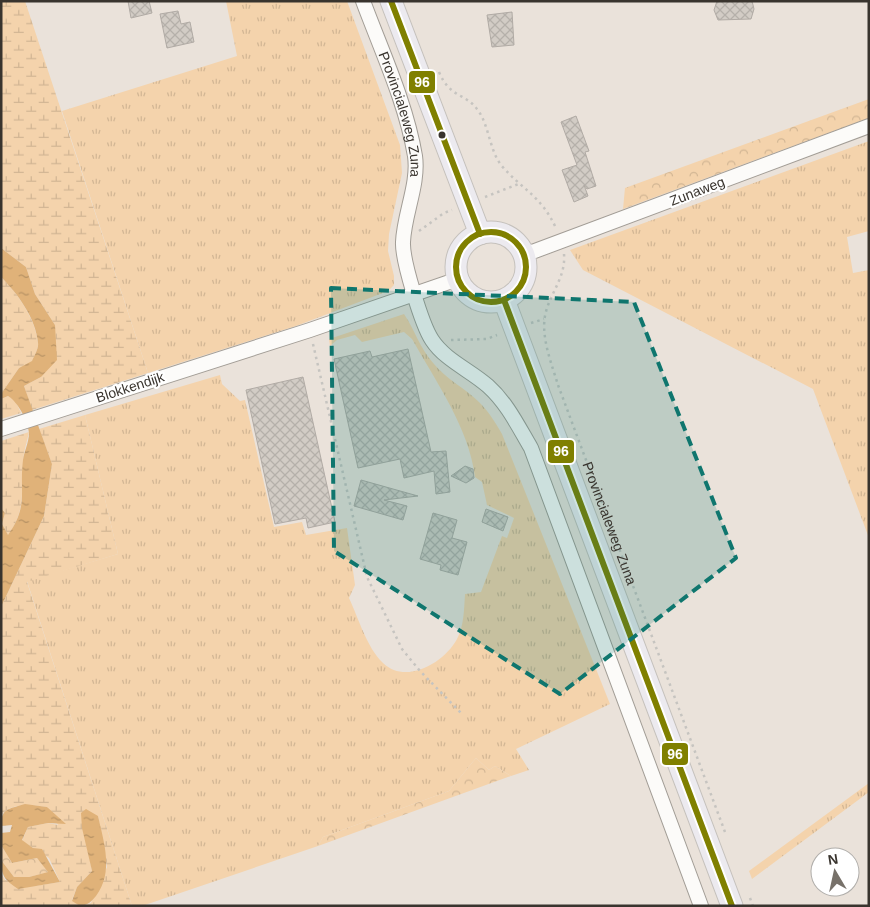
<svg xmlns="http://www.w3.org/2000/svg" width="870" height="907" font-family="Arial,sans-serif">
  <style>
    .grass { fill: url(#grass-tufts) }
    .forest { fill: url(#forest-crowns) }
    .wetland { fill: url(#wetland-marsh) }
    .water { fill: url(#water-ripples) }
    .building { fill: url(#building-cross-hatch); stroke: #b1aba5 }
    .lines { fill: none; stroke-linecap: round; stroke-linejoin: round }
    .minor-casing { stroke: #a29d96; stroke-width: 16 }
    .primary-casing { stroke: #c5c1bc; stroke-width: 23 }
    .path { stroke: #c6c4c0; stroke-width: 2.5; stroke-dasharray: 2.5 4; stroke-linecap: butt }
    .minor { stroke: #fcfbf9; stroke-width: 14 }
    .primary { stroke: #eceaef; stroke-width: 21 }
    .bus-1-casing { stroke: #fff; stroke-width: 10 }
    .bus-1 { stroke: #808000; stroke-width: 6 }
    .marked { fill: #0f766e; fill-opacity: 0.2; stroke: #0f766e; stroke-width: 4; stroke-dasharray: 10 6; stroke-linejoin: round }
    .bus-dot { fill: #39342e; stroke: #fff; stroke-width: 2 }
    .labels { text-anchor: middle; stroke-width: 4.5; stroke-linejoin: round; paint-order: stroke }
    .street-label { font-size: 14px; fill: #39342e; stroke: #fff }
    .line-badge { stroke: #fff; stroke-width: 2 }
    .badge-label { font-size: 14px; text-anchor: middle; font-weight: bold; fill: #fff }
  </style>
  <defs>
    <pattern id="grass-tufts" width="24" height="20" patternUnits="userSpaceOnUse" patternTransform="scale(1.25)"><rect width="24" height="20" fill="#f4d3ac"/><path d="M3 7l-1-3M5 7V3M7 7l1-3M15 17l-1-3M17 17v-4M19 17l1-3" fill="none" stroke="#d2b694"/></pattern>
    <pattern id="forest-crowns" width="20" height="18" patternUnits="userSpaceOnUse" patternTransform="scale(1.25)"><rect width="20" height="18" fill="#f4d3ac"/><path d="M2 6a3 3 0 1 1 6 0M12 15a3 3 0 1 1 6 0" fill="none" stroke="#d2b694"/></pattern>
    <pattern id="wetland-marsh" width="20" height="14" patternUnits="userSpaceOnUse" patternTransform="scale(1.25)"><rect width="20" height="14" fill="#f4d3ac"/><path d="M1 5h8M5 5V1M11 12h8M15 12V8" fill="none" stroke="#d2b694"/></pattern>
    <pattern id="water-ripples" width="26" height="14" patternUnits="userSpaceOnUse" patternTransform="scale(1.25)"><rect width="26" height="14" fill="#e0b279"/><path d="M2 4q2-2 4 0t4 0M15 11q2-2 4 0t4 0" fill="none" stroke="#b79264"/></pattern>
    <pattern id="building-cross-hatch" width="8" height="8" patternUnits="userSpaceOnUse" patternTransform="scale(1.25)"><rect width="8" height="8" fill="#d2ccc5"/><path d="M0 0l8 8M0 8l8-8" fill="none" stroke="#b5b0aa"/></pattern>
  </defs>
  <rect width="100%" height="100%" fill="#eae2da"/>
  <g class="grass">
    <polygon points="226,1 347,1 400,145 402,173 389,234 388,251 394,276 394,285 388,291 296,326 148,373 62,111 237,56"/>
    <polygon points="869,141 869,231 847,237 853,273 869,270 869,538 813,389 583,270 570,250"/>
    <path d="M404 314C416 332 419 347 434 364 446 379 465 388 479 402 489 412 495 422 502 434L610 704 516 749 529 770 511 776 495 766 489 770 476 758 449 791 323 837 318 846 142 906H132L27 581 118 554 85 415 220 375 222 384 240 401 245 400 274 527 302 522 306 535 347 528 355 585 349 598C359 619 366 646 383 663 406 685 444 663 457 639 464 626 464 609 465 594L481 592 502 536 507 538 514 518 487 505 482 482 475 477C469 428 436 382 412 339L404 332 362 342 355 335 337 340 330 346 329 339Z"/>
    <polygon points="869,783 869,792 752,879 749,871"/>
  </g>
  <g class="forest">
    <polygon points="869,99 869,118 623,209 625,188"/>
    <polygon points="476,758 489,770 495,766 511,776 318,846 323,837 449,791"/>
    <polygon points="1,845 12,863 37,858 49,872 29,877 14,877 1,860"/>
  </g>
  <g class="wetland">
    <polygon points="1,1 25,1 148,373 32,410 24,386 41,377 55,325 35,294 26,267 1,248"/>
    <path d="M1 277C17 292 36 320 38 343 39 348 34 356 32 362L19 368 1 394Z"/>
    <polygon points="8,396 15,400 21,413 1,419 1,399"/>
    <path d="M85 415 118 554 27 582 132 906H83L91 903 107 867 98 816 87 845 92 871 77 887 72 900 80 906H1V873L5 880 35 886 60 882 49 858 22 841 28 827 48 823 58 825 47 807C32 805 12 802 1 815V607L44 516 52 464 39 429Z"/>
    <path d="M29 432C27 442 23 453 23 464 21 494 26 509 8 536L2 524 5 513 1 508V441Z"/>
  </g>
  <g class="water">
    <path d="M1 248 26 267 35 294 55 325 57 360 41 377 24 386 52 464 44 516 1 607V508L5 513 2 524 8 535C29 505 19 492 23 460 24 452 29 442 29 433 28 421 18 402 8 396L1 399V394L19 368 32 361C34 356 39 348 38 343 36 318 17 293 1 277Z"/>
    <path d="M25 804 47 807 66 824 48 823 28 827 22 840 33 848 42 849 60 882 18 889C5 880 1 876 1 860L14 877H29L48 872 37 858 12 863 1 845V833L10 832 12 825 1 826C1 807 10 809 25 804Z"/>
    <path d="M86 809 98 816C104 843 114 872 96 896 91 902 88 905 80 906L72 901 77 887 92 871 82 828 81 813Z"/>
  </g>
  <g class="building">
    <polygon points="128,1 149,1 152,13 131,18"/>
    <polygon points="717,1 752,1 754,9 751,19 718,20 714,10"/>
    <polygon points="178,11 181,24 190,22 194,42 167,48 160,14"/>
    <polygon points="512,12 514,45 492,47 487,15"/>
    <polygon points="576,116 589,151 585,152 596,186 587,189 584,185 588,196 574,202 562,170 577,165 561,122"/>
    <polygon points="408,349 431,452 446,451 450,492 436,494 434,471 404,478 400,459 358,468 334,359 370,351 372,357"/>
    <polygon points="303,377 335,522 308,528 306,518 275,524 246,390"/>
    <polygon points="465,466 473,469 474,478 466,483 451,476"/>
    <polygon points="361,480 418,496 384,500 407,506 403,520 354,506"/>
    <polygon points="486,509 508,517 503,531 482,522"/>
    <polygon points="433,513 457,520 452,538 467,542 458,575 440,570 441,565 420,559"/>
  </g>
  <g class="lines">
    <defs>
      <g id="minor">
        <path id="s2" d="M363 1C382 52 406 103 415 156 419 184 404 214 403 242 402 260 422 325 432 340 445 360 470 370 488 386 507 403 518 426 531 448L701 906"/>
        <polyline points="524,255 869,126"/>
        <polyline points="1,429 310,330 458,279"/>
      </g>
      <g id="primary">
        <polyline points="391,1 480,234"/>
        <circle cx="491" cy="267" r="35"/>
        <polyline points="504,300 732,906"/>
      </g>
    </defs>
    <use href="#minor" class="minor-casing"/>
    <use href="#primary" class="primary-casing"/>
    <g class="path">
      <path d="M439 72C450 98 465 93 477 109 489 124 489 149 501 165 522 190 540 194 556 228"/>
      <polyline points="485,197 521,183"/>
      <polyline points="419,231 444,213 452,210"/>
      <path id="s1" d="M564 254C566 278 549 294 545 316 541 338 552 365 558 385L725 832"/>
      <polyline points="531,323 544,319"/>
      <polyline points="451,340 487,339 497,335"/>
      <polyline points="313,344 367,577 402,649 420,671 463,715"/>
      <polyline points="750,898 753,906"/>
    </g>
    <use href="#minor" class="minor"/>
    <use href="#primary" class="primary"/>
    <defs>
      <g id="bus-1">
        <polyline points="391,1 480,234"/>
        <circle cx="491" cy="267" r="35"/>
        <polyline points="504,300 732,906"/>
      </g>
    </defs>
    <use href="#bus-1" class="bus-1-casing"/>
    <use href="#bus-1" class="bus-1"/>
  </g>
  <path class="marked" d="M331 288 634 302 736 558 560 694 334 551Z"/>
  <circle class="bus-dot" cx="442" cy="135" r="4.5"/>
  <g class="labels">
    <g class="street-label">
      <text dy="5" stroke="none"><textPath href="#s2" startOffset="120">Provincialeweg Zuna</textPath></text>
      <text transform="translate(697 191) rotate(-21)" y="5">Zunaweg</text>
      <text transform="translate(130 387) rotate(-18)" y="5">Blokkendijk</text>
      <text dy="5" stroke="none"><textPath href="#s1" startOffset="284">Provincialeweg Zuna</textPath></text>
    </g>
  </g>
  <g class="line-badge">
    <rect x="408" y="70" width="28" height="24" rx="5" fill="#808000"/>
    <rect x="547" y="439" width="28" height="25" rx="5" fill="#808000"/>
    <rect x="661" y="742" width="28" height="24" rx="5" fill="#808000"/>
  </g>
  <g class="badge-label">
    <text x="422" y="87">96</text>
    <text x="561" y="456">96</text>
    <text x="675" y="759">96</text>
  </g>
  <rect width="870" height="907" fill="none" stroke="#39342e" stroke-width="5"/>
  <g transform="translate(835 872) rotate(351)"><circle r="24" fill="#ffffff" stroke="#b0aeab"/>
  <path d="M0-4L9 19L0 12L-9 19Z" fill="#77716a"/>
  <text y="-8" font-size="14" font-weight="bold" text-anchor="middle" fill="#39342e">N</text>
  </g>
</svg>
